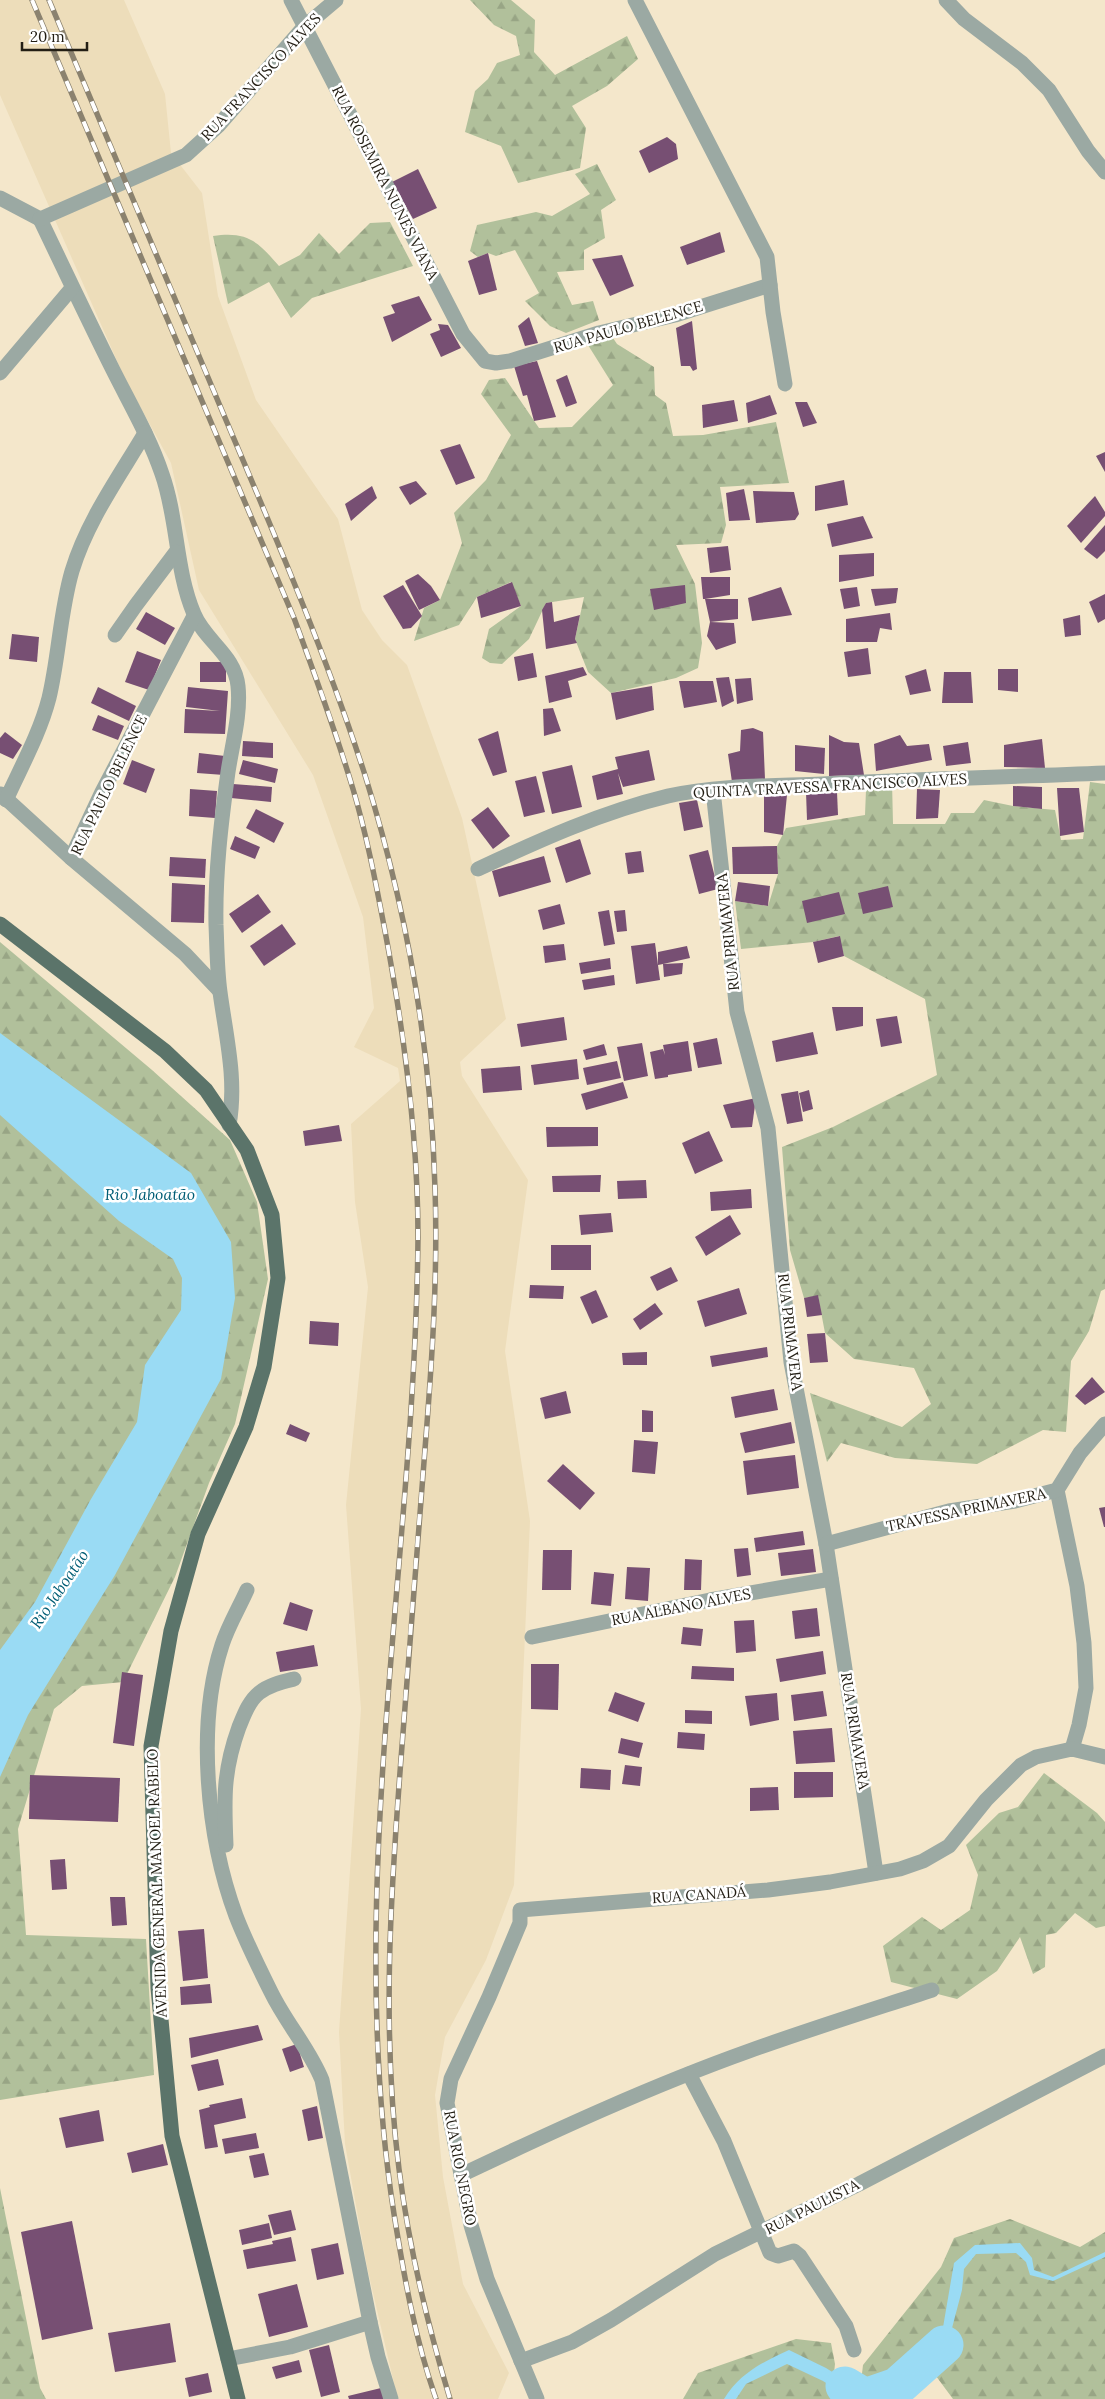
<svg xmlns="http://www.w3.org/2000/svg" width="1105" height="2399" font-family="Lora,serif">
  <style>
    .built { fill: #edddba }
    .forest { fill: url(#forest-firs) }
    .water { fill: #9adbf4 }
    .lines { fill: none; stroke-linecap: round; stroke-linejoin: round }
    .river { stroke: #9adbf4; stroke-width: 39 }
    .building { fill: #774f73 }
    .street { stroke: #9ba9a3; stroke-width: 15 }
    .primary { stroke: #5b746a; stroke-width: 15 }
    .rail-casing { stroke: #8b826f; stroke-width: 5.5 }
    .rail { stroke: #fff; stroke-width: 4; stroke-dasharray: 11; stroke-linecap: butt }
    .labels { text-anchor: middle; stroke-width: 5; stroke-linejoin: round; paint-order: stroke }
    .street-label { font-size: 15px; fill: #231e14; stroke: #fff }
    .water-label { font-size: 16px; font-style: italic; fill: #005d75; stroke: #fff }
  </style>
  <defs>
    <pattern id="forest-firs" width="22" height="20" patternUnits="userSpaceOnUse" patternTransform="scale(1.25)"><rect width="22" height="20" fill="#b1c09b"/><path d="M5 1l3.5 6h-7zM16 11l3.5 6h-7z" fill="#98a585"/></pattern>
  </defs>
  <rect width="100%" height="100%" fill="#f4e7cb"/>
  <polygon class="built" points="0,0 124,0 165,94 171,153 202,193 218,296 256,400 338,519 362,610 382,640 407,665 462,818 506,1019 460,1062 462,1076 528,1180 505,1351 530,1521 514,1885 486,1960 445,2037 435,2095 443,2177 463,2284 509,2373 498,2399 399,2399 396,2392 367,2267 345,2144 339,2032 361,1709 346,1505 368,1287 355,1202 351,1124 400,1081 398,1068 354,1047 374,1008 363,917 313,775 199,590 171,463 125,379 0,95"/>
  <g class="forest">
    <polygon points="470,0 511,0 535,20 534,52 555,75 627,36 638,59 607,86 572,106 586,128 580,168 518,183 501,146 465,132 475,91 488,79 497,63 520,55 516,36 494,25"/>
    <polygon points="597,164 616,200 601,210 605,238 584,250 584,270 557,272 572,305 593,301 599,320 566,333 550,326 525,301 539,293 515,250 496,256 488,253 478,257 470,251 477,225 536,212 552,216 590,194 575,174"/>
    <path d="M390 222 413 266 312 298 291 318 269 282 228 304 213 236C248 231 258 242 279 266L300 255 319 233 339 254 370 223Z"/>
    <polygon points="611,335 617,344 654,367 655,395 666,403 673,436 703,435 776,422 789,483 720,487 726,525 721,543 676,545 695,584 702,643 698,668 676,678 611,693 588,672 575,639 584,597 546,603 529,639 502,664 490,663 482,658 489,629 521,606 511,582 477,597 459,625 414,641 424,608 440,600 462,543 454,513 486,480 511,435 481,394 489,380 505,378 539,428 572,427 613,385 588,345"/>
    <polygon points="892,781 893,824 945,824 951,813 974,813 984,800 1013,806 1055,810 1061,840 1083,839 1090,782 1105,784 1105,1289 1101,1291 1089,1331 1071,1361 1066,1432 1043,1430 977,1464 895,1458 841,1443 827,1462 810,1393 902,1427 931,1404 914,1368 854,1359 825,1333 818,1296 804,1298 790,1250 782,1147 833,1127 937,1075 925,999 844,956 839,936 813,942 741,949 735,901 768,906 778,874 777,846 786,828 865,815 866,790"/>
    <polygon points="0,942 152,1070 230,1140 257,1202 268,1279 235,1424 209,1483 175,1577 123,1682 82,1686 54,1709 18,1829 26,1935 146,1939 154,2075 0,2100"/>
    <polygon points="1044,1773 1097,1813 1105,1822 1105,1926 1096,1928 1075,1913 1056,1933 1046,1935 1045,1967 1033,1974 1020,1937 997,1971 957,1999 891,1982 883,1946 922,1917 941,1930 970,1910 978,1875 966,1845 999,1813 1018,1807"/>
    <polygon points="0,2188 40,2388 46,2399 0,2399"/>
    <polygon points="1010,2219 1080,2247 1105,2232 1105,2399 953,2399 933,2372 888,2399 859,2399 863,2365 941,2267 954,2238"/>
    <polygon points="796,2339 831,2343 835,2364 831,2399 683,2399 698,2373"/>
  </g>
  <g class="water">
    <polygon points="0,1033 191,1173 231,1242 235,1298 221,1379 115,1575 28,1715 0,1777 0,1650 35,1602 91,1499 137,1422 145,1365 181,1310 182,1278 173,1259 119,1221 0,1115"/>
    <path d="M1020 2243 1032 2258 1034 2270 1053 2277 1105 2252V2257L1053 2281 1030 2275 1026 2262 1016 2253 976 2254 964 2269 962 2290 946 2351 893 2389 873 2399H851L823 2381 787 2364 746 2384 736 2399H724C740 2373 763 2362 789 2350L826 2368 856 2387 890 2376 935 2351 940 2345 954 2263 975 2245Z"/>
  </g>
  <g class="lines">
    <polyline class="river" points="845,2386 865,2398 897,2387 944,2345"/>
  </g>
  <g class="building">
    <polygon points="667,137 676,144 678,159 649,173 639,151"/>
    <polygon points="418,169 437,208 413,219 392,182"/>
    <polygon points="720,232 725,252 687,265 680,247"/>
    <polygon points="488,253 497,290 479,295 468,261"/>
    <polygon points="622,255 634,286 610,296 592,259"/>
    <polygon points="419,296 432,320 392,342 383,317 395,313 391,305"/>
    <polygon points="529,317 538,343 525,346 518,326"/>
    <polygon points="692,321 697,369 693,371 690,366 681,366 676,328"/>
    <polygon points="438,324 448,325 461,348 441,357 430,334 440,330"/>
    <polygon points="537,361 556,417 534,421 527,395 523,396 514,366"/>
    <polygon points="567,375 577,403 566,407 556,380"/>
    <polygon points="770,395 777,414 748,423 746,403"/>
    <polygon points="734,400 738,421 703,428 702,405"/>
    <polygon points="795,402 807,402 817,423 803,427"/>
    <polygon points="460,444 475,478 456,485 440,450"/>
    <polygon points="1105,452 1105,472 1096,456"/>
    <polygon points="844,480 848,505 815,511 815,486"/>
    <polygon points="416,481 427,494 410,505 399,487"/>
    <polygon points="372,486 377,498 351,521 345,504"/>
    <polygon points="744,489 750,520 729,521 726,493"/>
    <polygon points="753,491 794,492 799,514 795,520 756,523"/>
    <polygon points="1095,496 1105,512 1105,516 1081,543 1067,526"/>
    <polygon points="863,516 873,538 832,547 827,524"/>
    <polygon points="1105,525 1105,551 1097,559 1084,549"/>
    <polygon points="728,546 731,570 710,573 707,548"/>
    <polygon points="874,553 874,576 839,582 839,555"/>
    <polygon points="418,574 431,586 440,600 419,610 405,581"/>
    <polygon points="701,577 730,577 730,595 705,599 738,599 738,619 710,622 734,623 736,643 716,650 707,636 710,622 705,599 703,599"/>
    <polygon points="512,582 521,606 481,618 477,597"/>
    <polygon points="403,585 422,616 411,628 403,629 383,596"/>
    <polygon points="685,585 686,603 654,610 650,589"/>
    <polygon points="781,587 792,615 752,621 748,598"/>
    <polygon points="857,587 860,606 844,609 840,589"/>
    <polygon points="898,588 896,603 875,606 871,589"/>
    <polygon points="1105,594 1105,619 1098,623 1089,602"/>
    <polygon points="552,602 554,622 580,615 575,639 577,643 546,649 542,610 546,603"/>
    <polygon points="146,612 175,628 165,645 136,629"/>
    <polygon points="890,613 892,630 880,628 877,642 846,642 846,619"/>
    <polygon points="1080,615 1081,635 1065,637 1063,619"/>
    <polygon points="12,634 39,637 37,662 9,659"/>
    <polygon points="868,648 871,674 848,677 844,652"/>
    <polygon points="137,651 161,660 149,690 125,682"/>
    <polygon points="533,653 537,677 518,681 514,657"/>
    <rect x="200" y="662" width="26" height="20"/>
    <polygon points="583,667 587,675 568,681 572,697 549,703 545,676"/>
    <polygon points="926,669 931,691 910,695 905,676"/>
    <polygon points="998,669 1018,669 1018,692 998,690"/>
    <polygon points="944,672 971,672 973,703 942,703"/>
    <polygon points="729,677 734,701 722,707 716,678"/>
    <polygon points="751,678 753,700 737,704 735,679"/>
    <polygon points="679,681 713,681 717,702 684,708"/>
    <polygon points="652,686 654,710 616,720 611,693"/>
    <polygon points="98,687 136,706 129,721 91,703"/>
    <polygon points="188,687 228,691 225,734 184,733 185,709 220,711 186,707"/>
    <polygon points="553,708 561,731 544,736 543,709"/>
    <polygon points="98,715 124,726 118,740 92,730"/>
    <polygon points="753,728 763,732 765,779 732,782 728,754 740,751 741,730"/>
    <polygon points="498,731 507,772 493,776 478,739"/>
    <polygon points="5,732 22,745 13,759 0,753 0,738"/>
    <polygon points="829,735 844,742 859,743 864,775 829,776"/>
    <polygon points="900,735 907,746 929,744 932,760 876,771 874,744"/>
    <polygon points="1042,739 1045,768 1004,767 1004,745"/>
    <polygon points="243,741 273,743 273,758 242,756"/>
    <polygon points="968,742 971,763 946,766 943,746"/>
    <polygon points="795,745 825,748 824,774 795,771"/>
    <polygon points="649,750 655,780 623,787 618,773 623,794 597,800 592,776 618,769 615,757"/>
    <polygon points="199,753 225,756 224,775 197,773"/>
    <polygon points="132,760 155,769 146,793 123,784"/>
    <polygon points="243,760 278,769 275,783 239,774"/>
    <polygon points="572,765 582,807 552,814 542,772"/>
    <polygon points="536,776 545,812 524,817 515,781"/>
    <polygon points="233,784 272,787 271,802 231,798"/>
    <polygon points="1013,786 1042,787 1042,809 1013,806"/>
    <polygon points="1057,788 1079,788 1084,832 1060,836"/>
    <polygon points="190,789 217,791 215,818 189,816"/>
    <polygon points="917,789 940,790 938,818 916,819"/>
    <polygon points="806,792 837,792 838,815 807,820"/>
    <polygon points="764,794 787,795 783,835 764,832"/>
    <polygon points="697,800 703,827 684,831 679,803"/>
    <polygon points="488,807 510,836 493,849 471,820"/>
    <polygon points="256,809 284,823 274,843 246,828"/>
    <polygon points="235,836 260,847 255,859 230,849"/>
    <polygon points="580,839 591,874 566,883 555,848"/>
    <polygon points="777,846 778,874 733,874 732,847"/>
    <polygon points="708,850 718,889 699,894 689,855"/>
    <polygon points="641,851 644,872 628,874 625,853"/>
    <polygon points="544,856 551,882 499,897 492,871"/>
    <polygon points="170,857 206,859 205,878 169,876"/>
    <polygon points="738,882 770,886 768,906 735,901"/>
    <polygon points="172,883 205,885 204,923 171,922"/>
    <polygon points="888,886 893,907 863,914 858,893"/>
    <polygon points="839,892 845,914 807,923 802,901"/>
    <polygon points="258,894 271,912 242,933 229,914"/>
    <polygon points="560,904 565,924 543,930 538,910"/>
    <polygon points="609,910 615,944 604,946 598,912"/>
    <polygon points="625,910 627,931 617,932 614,911"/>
    <polygon points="282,924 296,944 264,966 250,946"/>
    <polygon points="840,936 844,956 818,963 813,942"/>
    <polygon points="655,943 660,980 636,984 631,946"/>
    <polygon points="564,944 566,960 545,963 543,946"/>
    <polygon points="687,946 690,958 663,964 683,963 682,974 664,977 663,964 658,965 658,952"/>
    <polygon points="610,958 611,969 581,974 579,963"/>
    <polygon points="614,975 615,985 584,990 582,980"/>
    <polygon points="832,1007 863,1007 863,1026 836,1031"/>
    <polygon points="897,1016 902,1043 881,1047 876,1019"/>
    <polygon points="564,1017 567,1040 521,1047 517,1024"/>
    <polygon points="813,1032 818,1054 776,1062 772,1041"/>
    <polygon points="717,1038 722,1064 698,1068 693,1043"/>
    <polygon points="688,1041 692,1071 668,1075 668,1077 655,1079 650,1052 663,1049 665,1055 663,1045"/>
    <polygon points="642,1043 648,1076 624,1081 617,1047"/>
    <polygon points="604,1044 607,1055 586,1060 583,1050"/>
    <polygon points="577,1059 579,1079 534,1085 531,1065"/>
    <polygon points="617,1061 621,1078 587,1085 583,1068"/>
    <polygon points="520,1066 522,1090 483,1093 481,1069"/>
    <polygon points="623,1082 628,1098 586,1110 581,1094"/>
    <polygon points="809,1090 813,1109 803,1112 799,1093"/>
    <polygon points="798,1091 803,1121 787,1124 781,1094"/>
    <polygon points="756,1098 752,1127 731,1128 723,1105"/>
    <polygon points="339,1125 342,1141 305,1146 303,1131"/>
    <polygon points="546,1127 598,1127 598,1146 547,1147"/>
    <polygon points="709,1131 723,1161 695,1174 682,1143"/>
    <polygon points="601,1175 600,1192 553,1192 552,1176"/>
    <polygon points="646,1180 647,1198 618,1199 617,1181"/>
    <polygon points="751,1189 752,1208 711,1211 710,1192"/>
    <polygon points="611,1213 613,1232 581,1235 579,1215"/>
    <polygon points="730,1215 741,1234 706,1256 695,1237"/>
    <rect x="551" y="1245" width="40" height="25"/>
    <polygon points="671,1267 678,1281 657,1291 650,1277"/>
    <polygon points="530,1285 564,1286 563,1299 529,1298"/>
    <polygon points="739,1288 747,1314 705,1327 697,1301"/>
    <polygon points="596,1290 608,1317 592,1324 580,1297"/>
    <polygon points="818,1295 822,1315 807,1317 804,1298"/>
    <polygon points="655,1303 663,1314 640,1330 633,1319"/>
    <polygon points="310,1321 339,1323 338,1346 309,1344"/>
    <polygon points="825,1333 828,1362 810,1363 807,1334"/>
    <polygon points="767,1347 768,1357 712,1367 710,1356"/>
    <polygon points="647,1352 647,1365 623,1365 622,1353"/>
    <polygon points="1092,1377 1105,1392 1085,1405 1075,1396"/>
    <polygon points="774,1389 778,1410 735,1418 731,1397"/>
    <polygon points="566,1391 571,1413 545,1419 540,1398"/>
    <polygon points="642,1410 653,1411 653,1432 642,1432"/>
    <polygon points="791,1422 795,1443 745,1453 740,1433"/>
    <polygon points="290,1424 310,1433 306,1442 286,1434"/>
    <polygon points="634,1440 658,1442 655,1474 632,1472"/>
    <polygon points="795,1455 799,1488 747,1495 743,1461"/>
    <polygon points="563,1464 595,1493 580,1510 547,1481"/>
    <polygon points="1105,1507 1105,1527 1104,1527 1099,1508"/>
    <polygon points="803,1531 805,1545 756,1552 754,1538"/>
    <polygon points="748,1548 751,1575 737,1577 734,1549"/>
    <polygon points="813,1549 816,1572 781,1576 778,1553"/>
    <polygon points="543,1550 572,1550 571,1590 542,1590"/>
    <polygon points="685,1559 702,1560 701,1590 684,1590"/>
    <polygon points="627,1567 650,1568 648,1601 625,1599"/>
    <polygon points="594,1572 614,1574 611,1606 591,1604"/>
    <polygon points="290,1602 313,1610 307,1631 283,1624"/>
    <polygon points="817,1608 820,1636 795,1639 792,1611"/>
    <polygon points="754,1620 756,1651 736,1653 734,1621"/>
    <polygon points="683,1627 703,1629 701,1646 681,1644"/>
    <polygon points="314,1645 318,1666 280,1672 276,1652"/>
    <polygon points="823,1651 826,1674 780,1682 776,1659"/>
    <polygon points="531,1664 559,1664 558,1710 531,1709"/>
    <polygon points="692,1666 734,1668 734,1681 691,1679"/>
    <polygon points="122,1672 143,1675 134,1746 113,1743"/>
    <polygon points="823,1691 827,1716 794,1721 791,1695"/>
    <polygon points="615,1692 645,1703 638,1722 608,1711"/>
    <polygon points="777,1693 779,1720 750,1726 745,1696"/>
    <polygon points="685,1710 712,1711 712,1724 685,1723"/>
    <polygon points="832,1728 835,1762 796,1764 793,1731"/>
    <polygon points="678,1732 705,1734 704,1750 677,1748"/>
    <polygon points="621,1738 643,1743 639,1758 618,1753"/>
    <polygon points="625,1765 642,1767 640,1786 622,1784"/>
    <polygon points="581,1768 611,1770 610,1790 580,1788"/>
    <polygon points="794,1772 833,1772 833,1797 794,1798"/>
    <polygon points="30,1775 120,1778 118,1822 29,1819"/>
    <polygon points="778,1787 779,1810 750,1811 750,1788"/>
    <polygon points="65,1859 67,1889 52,1890 50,1860"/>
    <polygon points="110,1897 125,1897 127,1925 112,1926"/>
    <polygon points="204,1929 208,1978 183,1981 178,1931"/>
    <polygon points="210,1984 212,2003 181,2005 180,1987"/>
    <polygon points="258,2025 263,2040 191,2058 189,2038"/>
    <polygon points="297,2044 304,2067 290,2072 282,2049"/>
    <polygon points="218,2059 224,2085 198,2091 191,2065"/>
    <polygon points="242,2098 246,2118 214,2125 218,2147 205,2149 199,2110 210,2107 209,2105"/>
    <polygon points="317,2106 323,2138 308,2141 302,2110"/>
    <polygon points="99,2110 104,2141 66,2148 59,2118"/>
    <polygon points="256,2133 259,2148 225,2154 222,2139"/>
    <polygon points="163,2144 168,2165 132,2173 127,2153"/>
    <polygon points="264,2153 269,2175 254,2178 249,2156"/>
    <polygon points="291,2210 296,2230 274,2235 268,2215"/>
    <polygon points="72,2221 93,2329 42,2340 21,2232"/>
    <polygon points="269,2223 272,2238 242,2245 239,2230"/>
    <polygon points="291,2237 296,2261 247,2269 243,2250 273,2244 272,2241"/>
    <polygon points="338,2243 344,2274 317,2280 311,2249"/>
    <polygon points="297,2284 308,2327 269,2337 258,2294"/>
    <polygon points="170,2323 176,2362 115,2372 108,2333"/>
    <polygon points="329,2345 340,2392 321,2397 309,2350"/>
    <polygon points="299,2360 302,2372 276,2379 272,2367"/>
    <polygon points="208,2373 212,2392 189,2397 185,2378"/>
    <polygon points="381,2388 384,2399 349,2399 348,2396"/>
  </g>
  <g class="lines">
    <g class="street">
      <polyline points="291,0 463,334 485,361 496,363 510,361 599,333 675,315 770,285"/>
      <polyline points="635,0 767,257 773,312 785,384"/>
      <polyline points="946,0 964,19 1022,63 1049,90 1088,151 1105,172"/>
      <polyline points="0,198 40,219"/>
      <path d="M40 219C64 269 88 320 113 370 130 404 150 438 162 474 178 519 175 569 194 614 205 641 235 655 238 686 241 714 232 745 228 772 221 823 215 873 216 925 217 947 217 970 220 992 226 1037 237 1079 229 1125"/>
      <polyline points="40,219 186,155 218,126 304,27 336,0"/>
      <polyline points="0,373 72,288"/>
      <polyline points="194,616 102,792 71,858 185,954 219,990"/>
      <polyline points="115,635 136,605 176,552"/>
      <polyline points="713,790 737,1012 768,1128 791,1362 826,1544 876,1873"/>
      <polyline points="1,794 71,858"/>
      <path d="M6 800C21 767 40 733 49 698 59 656 60 612 72 571 87 521 119 477 145 433"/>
      <path d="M478 869C540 840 602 812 668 796 718 785 772 786 822 784 916 779 1011 777 1105 773"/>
      <polyline points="1057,1490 1077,1586 1084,1643 1086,1688 1079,1725 1072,1749"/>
      <polyline points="826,1544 949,1511 1015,1501 1057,1490 1080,1453 1105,1424"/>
      <path d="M247 1590C239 1608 228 1626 222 1645 196 1725 207 1838 236 1916 246 1942 259 1968 271 1992 286 2023 309 2048 322 2080L370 2322"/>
      <polyline points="532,1637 710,1600 831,1579"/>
      <path d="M226 1845C224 1799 223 1771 239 1727 244 1715 249 1701 259 1693 269 1685 282 1682 294 1679"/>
      <polyline points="689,2074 724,2141 770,2253 778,2256 794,2251 800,2256 846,2326 854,2350"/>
      <path d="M461 2175C556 2130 651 2086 749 2051 810 2029 871 2010 932 1990"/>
      <polyline points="228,2359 290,2347 370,2322 378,2357 391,2399"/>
      <polyline points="521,2361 572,2342 611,2320 715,2254 859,2184 1105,2056"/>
      <polyline points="537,2399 487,2279 471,2225 447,2103 451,2079 489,1997 520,1923 520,1910 768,1890 830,1882 900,1869 923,1861 949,1846 986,1800 1021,1765 1036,1757 1072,1749 1105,1757"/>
    </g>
    <polyline class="primary" points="0,924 165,1051 206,1090 247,1150 272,1215 278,1278 264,1367 246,1427 198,1534 171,1631 151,1746 158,1988 172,2136 238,2399"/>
    <defs>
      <g id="rail">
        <path d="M32 0 294 618C315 675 336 732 353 789 367 836 376 884 385 931 404 1032 418 1134 418 1237 415 1562 343 1889 394 2214 404 2276 415 2339 436 2399"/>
        <path d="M49 0C107 138 165 275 223 413 273 531 324 649 364 772 406 905 431 1048 435 1188 438 1275 432 1361 425 1449 417 1548 409 1647 402 1746 391 1887 381 2029 399 2169 409 2248 427 2323 450 2399"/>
      </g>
    </defs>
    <use href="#rail" class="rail-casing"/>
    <use href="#rail" class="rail"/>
  </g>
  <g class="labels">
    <g class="street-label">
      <text transform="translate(261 77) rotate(-47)" y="5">RUA FRANCISCO ALVES</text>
      <text transform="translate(385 183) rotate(63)" y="5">RUA ROSEMIRA NUNES VIANA</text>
      <text transform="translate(628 327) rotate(-16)" y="5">RUA PAULO BELENCE</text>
      <text transform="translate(109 785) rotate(-64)" y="5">RUA PAULO BELENCE</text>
      <text transform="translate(830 786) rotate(-3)" y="5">QUINTA TRAVESSA FRANCISCO ALVES</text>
      <text transform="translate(728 932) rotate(-96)" y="5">RUA PRIMAVERA</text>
      <text transform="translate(790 1332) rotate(83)" y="5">RUA PRIMAVERA</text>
      <text transform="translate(966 1510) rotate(-12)" y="5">TRAVESSA PRIMAVERA</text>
      <text transform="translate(681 1607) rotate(-11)" y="5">RUA ALBANO ALVES</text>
      <text transform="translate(855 1731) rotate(81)" y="5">RUA PRIMAVERA</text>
      <text transform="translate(157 1883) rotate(-92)" y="5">AVENIDA GENERAL MANOEL RABELO</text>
      <text transform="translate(699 1895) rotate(-4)" y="5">RUA CANADÁ</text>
      <text transform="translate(460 2168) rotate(79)" y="5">RUA RIO NEGRO</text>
      <text transform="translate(812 2207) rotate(-27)" y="5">RUA PAULISTA</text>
    </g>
    <g class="water-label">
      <text x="150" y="1200">Rio Jaboatão</text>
      <text transform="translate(59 1589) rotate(-56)" y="6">Rio Jaboatão</text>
    </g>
  </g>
  <path d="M22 42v8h65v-8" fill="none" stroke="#231e14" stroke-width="2.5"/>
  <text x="30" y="42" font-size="15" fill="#231e14" stroke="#ffffff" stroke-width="4" paint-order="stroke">20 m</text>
</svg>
